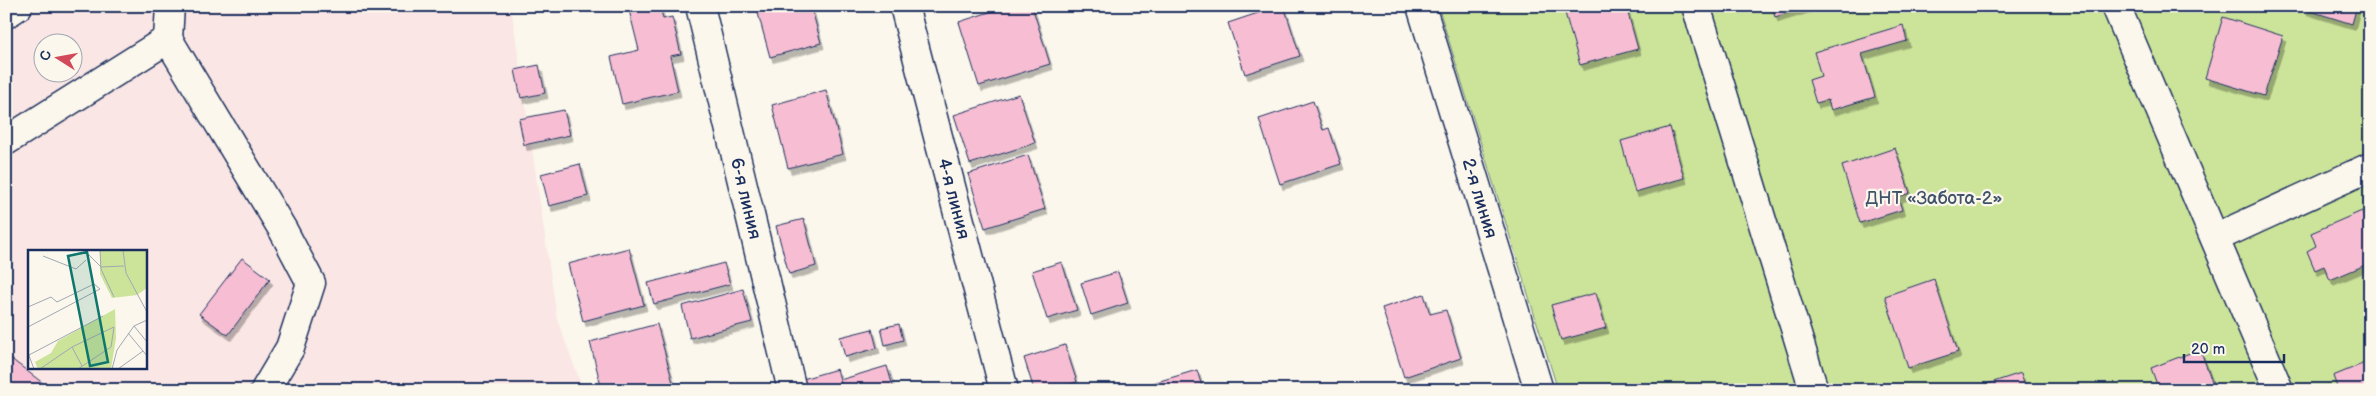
<svg xmlns="http://www.w3.org/2000/svg" width="2376" height="396" font-family="'Balsamiq Sans',sans-serif">
  <style>
    .built { fill: #fae6e4; fill-rule: evenodd }
    .green { fill: #cce49a; stroke: #748a7c }
    .building { fill: #f7bed3; stroke: #1b2f5e; filter: url(#shadow) }
    .lines { fill: none; stroke-linecap: round; stroke-linejoin: round }
    .minor-casing { stroke: #1b2f5e; stroke-width: 31 }
    .minor { stroke: #fbf7ec; stroke-width: 28 }
    .labels { text-anchor: middle; stroke-width: 4.5; stroke-linejoin: round; paint-order: stroke }
    .street-label { font-size: 18px; fill: #1b2f5e; stroke: #fbf7ec }
    .park-label { font-size: 18px; fill: #3e536a; stroke: #fbf7ec }
    .inset-road { fill: none; stroke: #a1a7b3; stroke-width: 1 }
    .view { fill: #0f766e; fill-opacity: 0.15; stroke: #0f766e; stroke-width: 2.5 }
    .inset-edge { fill: none; stroke: #1b2f5e; stroke-width: 2.5 }
  </style>
  <defs>
    <filter id="shadow"><feDropShadow dx="3" dy="5.5" stdDeviation="0" flood-color="#0004"/></filter>
  </defs>
  <rect width="100%" height="100%" fill="#fbf7ec"/>
  <filter id="ink" filterUnits="userSpaceOnUse"><feTurbulence type="fractalNoise" baseFrequency=".02" numOctaves="2"/><feDisplacementMap in="SourceGraphic" scale="10" xChannelSelector="R" yChannelSelector="G"/><feConvolveMatrix kernelMatrix="1 2 1 2 8 2 1 2 1" color-interpolation-filters="sRGB"/></filter>
  <g filter="url(#ink)">
    <path class="built" d="M6 6H511L557 319 583 390H6ZM42 42H72V72H42ZM29 251H145V367H29Z"/>
    <polygon class="green" points="1438,6 2370,6 2370,390 1558,390"/>
    <g class="building">
      <polygon points="628,6 660,6 663,19 672,17 681,54 670,56 678,91 622,104 611,57 639,50"/>
      <polygon points="756,6 811,6 821,43 770,57"/>
      <polygon points="1008,6 1032,6 1050,64 979,86 959,22"/>
      <polygon points="1279,6 1284,6 1300,56 1245,74 1228,23"/>
      <polygon points="1563,6 1626,6 1638,49 1580,65"/>
      <polygon points="1772,6 1810,6 1775,17"/>
      <polygon points="2305,6 2357,6 2352,24 2304,9"/>
      <polygon points="2223,17 2283,36 2264,96 2205,78"/>
      <polygon points="1903,25 1907,41 1862,54 1875,97 1831,110 1828,100 1816,103 1809,80 1821,76 1814,52"/>
      <polygon points="539,65 545,93 521,98 515,70"/>
      <polygon points="826,90 843,154 788,168 772,105"/>
      <polygon points="1019,94 1035,143 970,164 954,115"/>
      <polygon points="1313,101 1323,130 1329,128 1341,164 1280,184 1259,119"/>
      <polygon points="564,110 570,135 524,145 519,119"/>
      <polygon points="1670,127 1684,178 1635,192 1621,141"/>
      <polygon points="1895,148 1910,193 1898,197 1902,210 1860,223 1842,166"/>
      <polygon points="1028,155 1045,209 985,228 968,174"/>
      <polygon points="580,164 588,196 549,206 541,174"/>
      <polygon points="2362,211 2370,230 2370,263 2330,280 2324,266 2315,270 2307,251 2316,246 2311,233"/>
      <polygon points="804,219 816,266 789,274 776,226"/>
      <polygon points="629,248 644,305 583,321 568,264"/>
      <polygon points="242,258 270,279 228,335 199,314"/>
      <polygon points="1062,262 1077,310 1047,319 1032,271"/>
      <polygon points="724,263 730,284 654,304 648,283"/>
      <polygon points="1118,272 1128,303 1091,315 1081,283"/>
      <polygon points="1934,279 1958,352 1908,368 1885,296"/>
      <polygon points="743,289 752,322 690,338 682,306"/>
      <polygon points="1596,293 1606,328 1561,340 1551,305"/>
      <polygon points="1424,294 1430,314 1446,310 1461,358 1404,377 1382,308"/>
      <polygon points="657,324 675,390 602,390 590,342"/>
      <polygon points="899,324 903,340 885,345 881,328"/>
      <polygon points="872,329 877,348 845,357 840,337"/>
      <polygon points="1065,345 1077,382 1051,390 1034,390 1024,358"/>
      <polygon points="2200,349 2214,387 2206,390 2159,390 2151,368"/>
      <polygon points="6,355 52,390 6,390"/>
      <polygon points="2367,362 2370,369 2370,390 2338,390 2333,376"/>
      <polygon points="887,366 894,390 843,390 840,380"/>
      <polygon points="837,369 843,390 801,390 799,380"/>
      <polygon points="1197,370 1203,390 1145,390 1143,386"/>
      <polygon points="2021,373 2026,390 1972,390 1972,389"/>
    </g>
    <g class="lines">
      <defs>
        <g id="minor">
          <path id="s1" d="M700 6 792 390"/>
          <path id="s2" d="M904 6 1004 390"/>
          <path id="s3" d="M1421 6 1539 390"/>
          <polyline points="1696,6 1814,390"/>
          <polyline points="2116,6 2279,390"/>
          <polyline points="6,14 18,6"/>
          <polyline points="168,39 283,230 311,283 290,348 265,390"/>
          <polyline points="6,141 168,39 170,6"/>
          <polyline points="2215,238 2370,167"/>
        </g>
      </defs>
      <use href="#minor" class="minor-casing"/>
      <use href="#minor" class="minor"/>
    </g>
  </g>
  <g class="labels">
    <g class="street-label">
      <text dy="6" stroke="none"><textPath href="#s1" startOffset="198">6-я линия</textPath></text>
      <text dy="6" stroke="none"><textPath href="#s2" startOffset="199">4-я линия</textPath></text>
      <text dy="6" stroke="none"><textPath href="#s3" startOffset="201">2-я линия</textPath></text>
    </g>
    <g class="park-label">
      <text x="1934" y="204">ДНТ «Забота-2»</text>
    </g>
  </g>
  <g transform="translate(28 250)">
    <rect width="119" height="119" fill="#fbf7ec"/>
    <path d="M72 0H119V38L109 45 84 48 72 24ZM87 59 88 88 83 119H10L7 112 23 103 30 91Z" fill="#cce49a"/>
    <path class="inset-road" d="M56 0 73 17 96 16M72 0 73 19 86 47M95 0 98 23 119 62M15 6 48 19 58 10M0 57 23 47 29 52 66 34 72 39 0 77M119 70 106 76 119 92M100 83 115 101M44 97 86 77 83 97 50 119M0 103 6 119M1 105 75 66M12 119 44 97 54 116M84 119 89 100 106 76M90 119 115 101 119 106"/>
    <path class="view" d="M59 2 80 112 62 116 40 6Z"/>
    <rect width="119" height="119" class="inset-edge"/>
  </g>
  <rect width="2376" height="396" fill="none" stroke="#fbf7ec" stroke-width="25"/>
  <rect x="12" y="12" width="2351" height="371" fill="none" stroke="#1b2f5e" stroke-width="2" filter="url(#ink)"/>
  <g transform="translate(58 58) rotate(281)"><circle r="24" fill="#fbf7ec" stroke="#a1a7b3"/>
  <path d="M0-4L9 19L0 12L-9 19Z" fill="#d1495b"/>
  <text y="-8" font-size="14" font-weight="bold" text-anchor="middle" fill="#1b2f5e">С</text>
  </g>
  <path d="M2184 354v8h100v-8" fill="none" stroke="#1b2f5e" stroke-width="2.5"/>
  <text x="2191" y="354" font-size="15" fill="#1b2f5e" stroke="#fbf7ec" stroke-width="4" paint-order="stroke">20 m</text>
</svg>
